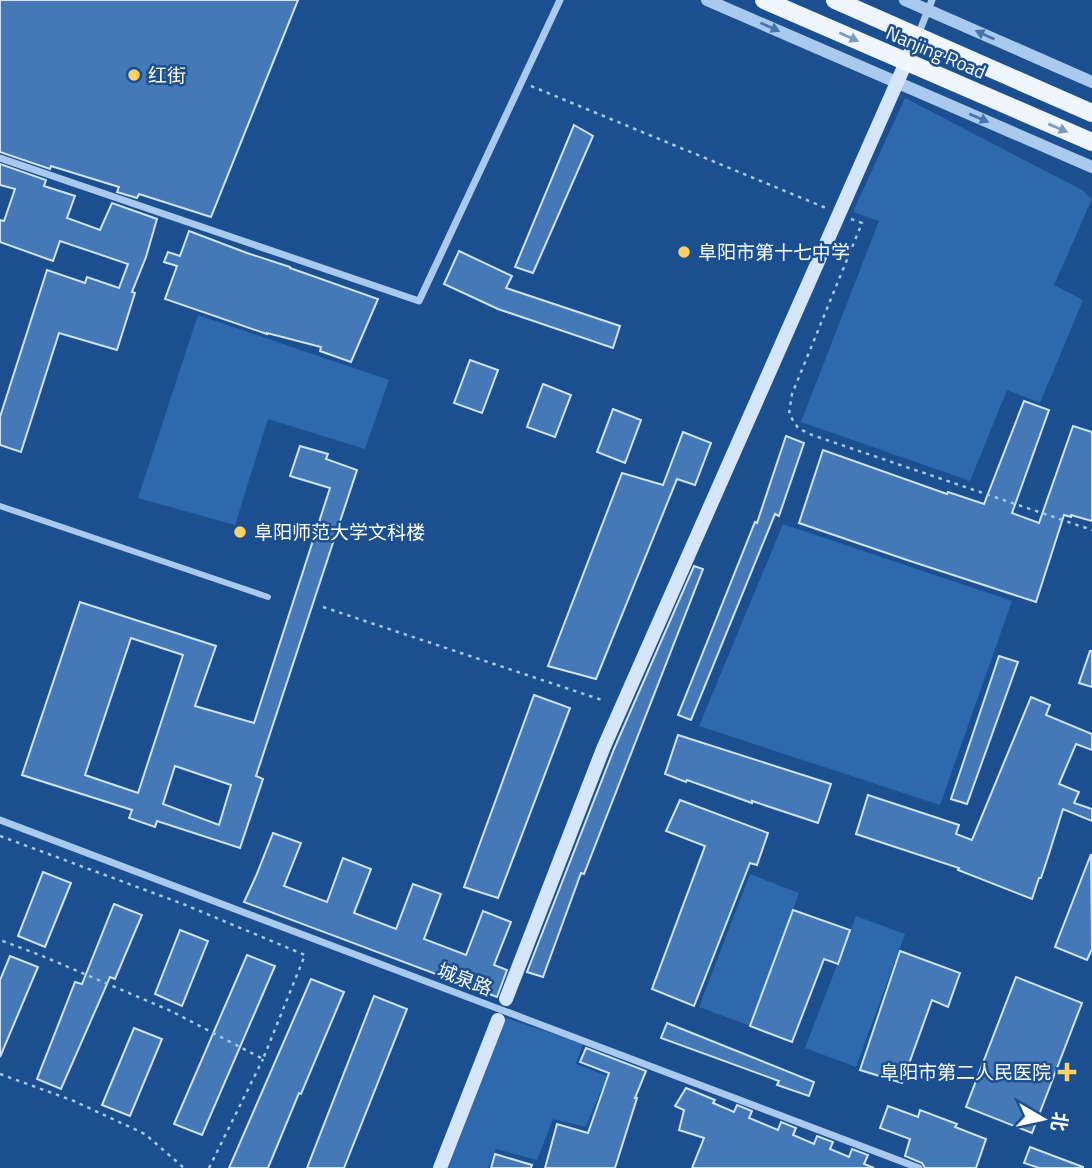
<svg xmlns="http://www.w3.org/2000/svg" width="1092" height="1168" font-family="'Titillium Web','Noto Sans SC',sans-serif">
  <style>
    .green { fill: #2e69ad }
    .building { fill: #4478b7; stroke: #cfe3fa; stroke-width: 2; fill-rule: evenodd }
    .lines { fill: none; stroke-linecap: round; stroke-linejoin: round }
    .path { stroke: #a9c9ee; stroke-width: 2.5; stroke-dasharray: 3.5 5; stroke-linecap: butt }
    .pedestrian { stroke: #a9c9ee; stroke-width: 6 }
    .minor { stroke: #a9c9ee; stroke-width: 7 }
    .tertiary { stroke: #a9c9ee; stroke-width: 12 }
    .secondary { stroke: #d6e6fa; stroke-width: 14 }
    .primary { stroke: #f0f6ff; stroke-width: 18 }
    .oneway { fill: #4674ac }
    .oneway2 { fill: #7b9ac1 }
    .poi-dot { fill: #ffd166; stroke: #1b4f8f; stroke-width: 2.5 }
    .labels { text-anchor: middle; stroke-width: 5; stroke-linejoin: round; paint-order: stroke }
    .street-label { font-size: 19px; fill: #fff; stroke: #1b4f8f }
    .poi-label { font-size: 19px; fill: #fff; stroke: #1b4f8f; text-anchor: start }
  </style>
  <rect width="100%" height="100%" fill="#1b4f8f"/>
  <g class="green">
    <polygon points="905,98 1082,190 1092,199 1054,285 1083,300 1040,403 1007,390 970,481 801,422 879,221 853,212"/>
    <polygon points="198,315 389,380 365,449 268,419 235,525 138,498"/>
    <polygon points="783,524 1012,601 940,805 699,726"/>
    <polygon points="750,874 799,893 750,1026 699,1007"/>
    <polygon points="856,916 905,934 856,1067 805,1048"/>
    <polygon points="506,1018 583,1044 576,1064 607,1076 586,1127 553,1119 537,1160 496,1149 488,1168 447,1168"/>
  </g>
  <g class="building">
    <polygon points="0,0 298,0 211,217 139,194 137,198 117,192 119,187 51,166 50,169 0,152"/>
    <polygon points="574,125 593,136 533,273 515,267"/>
    <polygon points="0,164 46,180 44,186 75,196 67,218 100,230 112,203 157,219 146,257 132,292 135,293 117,350 59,333 21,452 0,445 0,417 47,270 85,283 87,277 119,288 128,264 60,241 53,261 0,242 0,220 4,221 15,189 0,185"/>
    <polygon points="189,231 247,253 290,267 290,268 378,299 351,362 320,351 321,347 267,333 267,334 165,299 177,266 164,262 168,252 180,256"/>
    <polygon points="459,251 512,276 506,288 620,326 613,348 498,309 444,284"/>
    <polygon points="470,360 498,370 482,413 454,403"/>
    <polygon points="543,384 571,395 555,437 527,427"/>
    <polygon points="1024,401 1049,410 1012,513 1039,523 1073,426 1092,432 1092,521 1071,515 1071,517 1064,515 1036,602 910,561 799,523 823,450 947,494 948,492 984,504"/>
    <polygon points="613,409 641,420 625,463 597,452"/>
    <polygon points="683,432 711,443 695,485 677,479 596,679 548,666 622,473 663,485"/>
    <polygon points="786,436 804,443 779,516 775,514 691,720 678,715 755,522 757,523"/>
    <path d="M300 446 328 454 326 459 357 470 256 776 263 779 240 848 157 821 155 827 129 818 132 810 22 775 80 602 216 646 195 706 254 723 330 488 290 476ZM131 638 183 655 138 793 85 775ZM175 766 231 785 219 825 163 804Z"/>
    <polygon points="694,566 703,569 584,874 581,873 543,977 527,972 614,749"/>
    <polygon points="1090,651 1092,651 1092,687 1079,683"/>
    <polygon points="999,656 1018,662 967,804 951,799"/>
    <polygon points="534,695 570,708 498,898 464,887"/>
    <polygon points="1031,697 1050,705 1046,715 1092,734 1092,750 1076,744 1059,784 1079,792 1074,803 1092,809 1092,821 1063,809 1048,857 1041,878 1039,878 1032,899 958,870 959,868 856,834 868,795 959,825 956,834 972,840"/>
    <polygon points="678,735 831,784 818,823 752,801 752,803 687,780 686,782 665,774"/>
    <polygon points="680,800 768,833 757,865 750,863 694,1006 652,989 705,846 666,831"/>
    <polygon points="273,833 301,843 284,886 327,902 343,858 371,869 354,913 396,929 413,884 441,894 424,939 466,955 483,911 511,922 494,965 507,970 497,997 244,902 256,876"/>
    <polygon points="1091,854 1092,949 1087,960 1055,947"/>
    <polygon points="43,872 71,883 45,947 18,936"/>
    <polygon points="114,904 142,915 115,979 110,977 61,1089 37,1079 75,982 82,984"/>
    <polygon points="793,910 850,930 838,964 824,959 792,1042 750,1026"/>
    <polygon points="180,930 208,941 182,1006 155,994"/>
    <polygon points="900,951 960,973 948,1007 932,1000 902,1083 860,1070"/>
    <polygon points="247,955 275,966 202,1135 174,1124"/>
    <polygon points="10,956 38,967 0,1057 0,980"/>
    <polygon points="1016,977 1082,1003 1032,1133 966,1107"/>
    <polygon points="311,979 344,992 301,1094 299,1093 268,1168 229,1168"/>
    <polygon points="374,996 407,1009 344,1168 307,1168"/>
    <polygon points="667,1023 814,1082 809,1096 777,1085 779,1081 661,1038"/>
    <polygon points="134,1028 162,1039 130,1116 102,1105"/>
    <polygon points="586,1048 646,1071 635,1098 637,1098 615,1168 545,1168 557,1124 588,1133 609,1073 580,1062"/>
    <polygon points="686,1088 715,1100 713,1103 734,1112 737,1105 752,1111 749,1118 778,1130 781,1122 796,1128 793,1135 814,1144 817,1136 833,1142 830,1149 849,1157 852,1149 868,1155 864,1164 874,1168 692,1168 704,1138 679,1130 684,1110 675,1106"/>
    <polygon points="888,1106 918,1117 920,1110 957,1124 955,1127 986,1139 976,1168 925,1168 922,1163 905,1156 910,1139 880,1128"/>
    <polygon points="1030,1147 1083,1167 1083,1168 1039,1168 1024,1163"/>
    <polygon points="495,1154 532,1165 531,1168 491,1168"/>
  </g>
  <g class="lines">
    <g class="path">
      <polyline points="531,86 826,208"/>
      <polyline points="851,219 862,223 792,394 789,414 798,428 812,435 1092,530"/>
      <polyline points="323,607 605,701"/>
      <polyline points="0,836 183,904 305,955 263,1059 171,1011 40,955 0,940"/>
      <polyline points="0,1074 74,1101 145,1134 184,1168"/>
      <polyline points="209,1168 263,1059"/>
    </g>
    <polyline class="pedestrian" points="0,506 268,597"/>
    <g class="minor">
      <polyline points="918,35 932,0"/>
      <polyline points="0,158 419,301 560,0"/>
      <polyline points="0,820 919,1168"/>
    </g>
    <g class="tertiary">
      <polyline points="707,0 1092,167"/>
      <polyline points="905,0 1092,82"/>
    </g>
    <g class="secondary">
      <polyline points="506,999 603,749 918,35"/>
      <polyline points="440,1168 498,1020"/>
    </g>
    <g class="primary">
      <polyline points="764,0 1092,142"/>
      <polyline points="835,0 1092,113"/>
    </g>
  </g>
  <defs><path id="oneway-solid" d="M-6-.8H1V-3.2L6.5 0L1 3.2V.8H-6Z" transform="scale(1.75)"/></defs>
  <g class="oneway">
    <use href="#oneway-solid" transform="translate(770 27) rotate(24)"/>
    <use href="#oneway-solid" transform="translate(985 35) rotate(-156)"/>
    <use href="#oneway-solid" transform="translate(979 118) rotate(23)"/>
  </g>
  <g class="oneway2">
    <use href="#oneway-solid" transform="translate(849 37) rotate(24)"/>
    <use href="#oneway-solid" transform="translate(1058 128) rotate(23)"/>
  </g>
  <g class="poi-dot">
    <circle cx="134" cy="75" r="7"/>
    <circle cx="684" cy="252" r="7"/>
    <circle cx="240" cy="532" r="7"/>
    <path d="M1063.5 1061.5h7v7h7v7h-7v7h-7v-7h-7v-7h7z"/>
  </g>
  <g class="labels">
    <g class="street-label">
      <text transform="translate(936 52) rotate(23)" y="7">Nanjing Road</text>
      <text transform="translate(465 979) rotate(21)" y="7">城泉路</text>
    </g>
    <g class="poi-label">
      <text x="148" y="82">红街</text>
      <text x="698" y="259">阜阳市第十七中学</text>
      <text x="254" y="539">阜阳师范大学文科楼</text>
      <text x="1051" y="1079" text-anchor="end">阜阳市第二人民医院</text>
    </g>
  </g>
  <g transform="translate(1043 1119) rotate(99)" stroke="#1b4f8f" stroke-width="5" paint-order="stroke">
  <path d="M0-5L12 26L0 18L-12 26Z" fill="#ffffff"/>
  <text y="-10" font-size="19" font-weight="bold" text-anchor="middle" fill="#ffffff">北</text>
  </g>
</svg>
